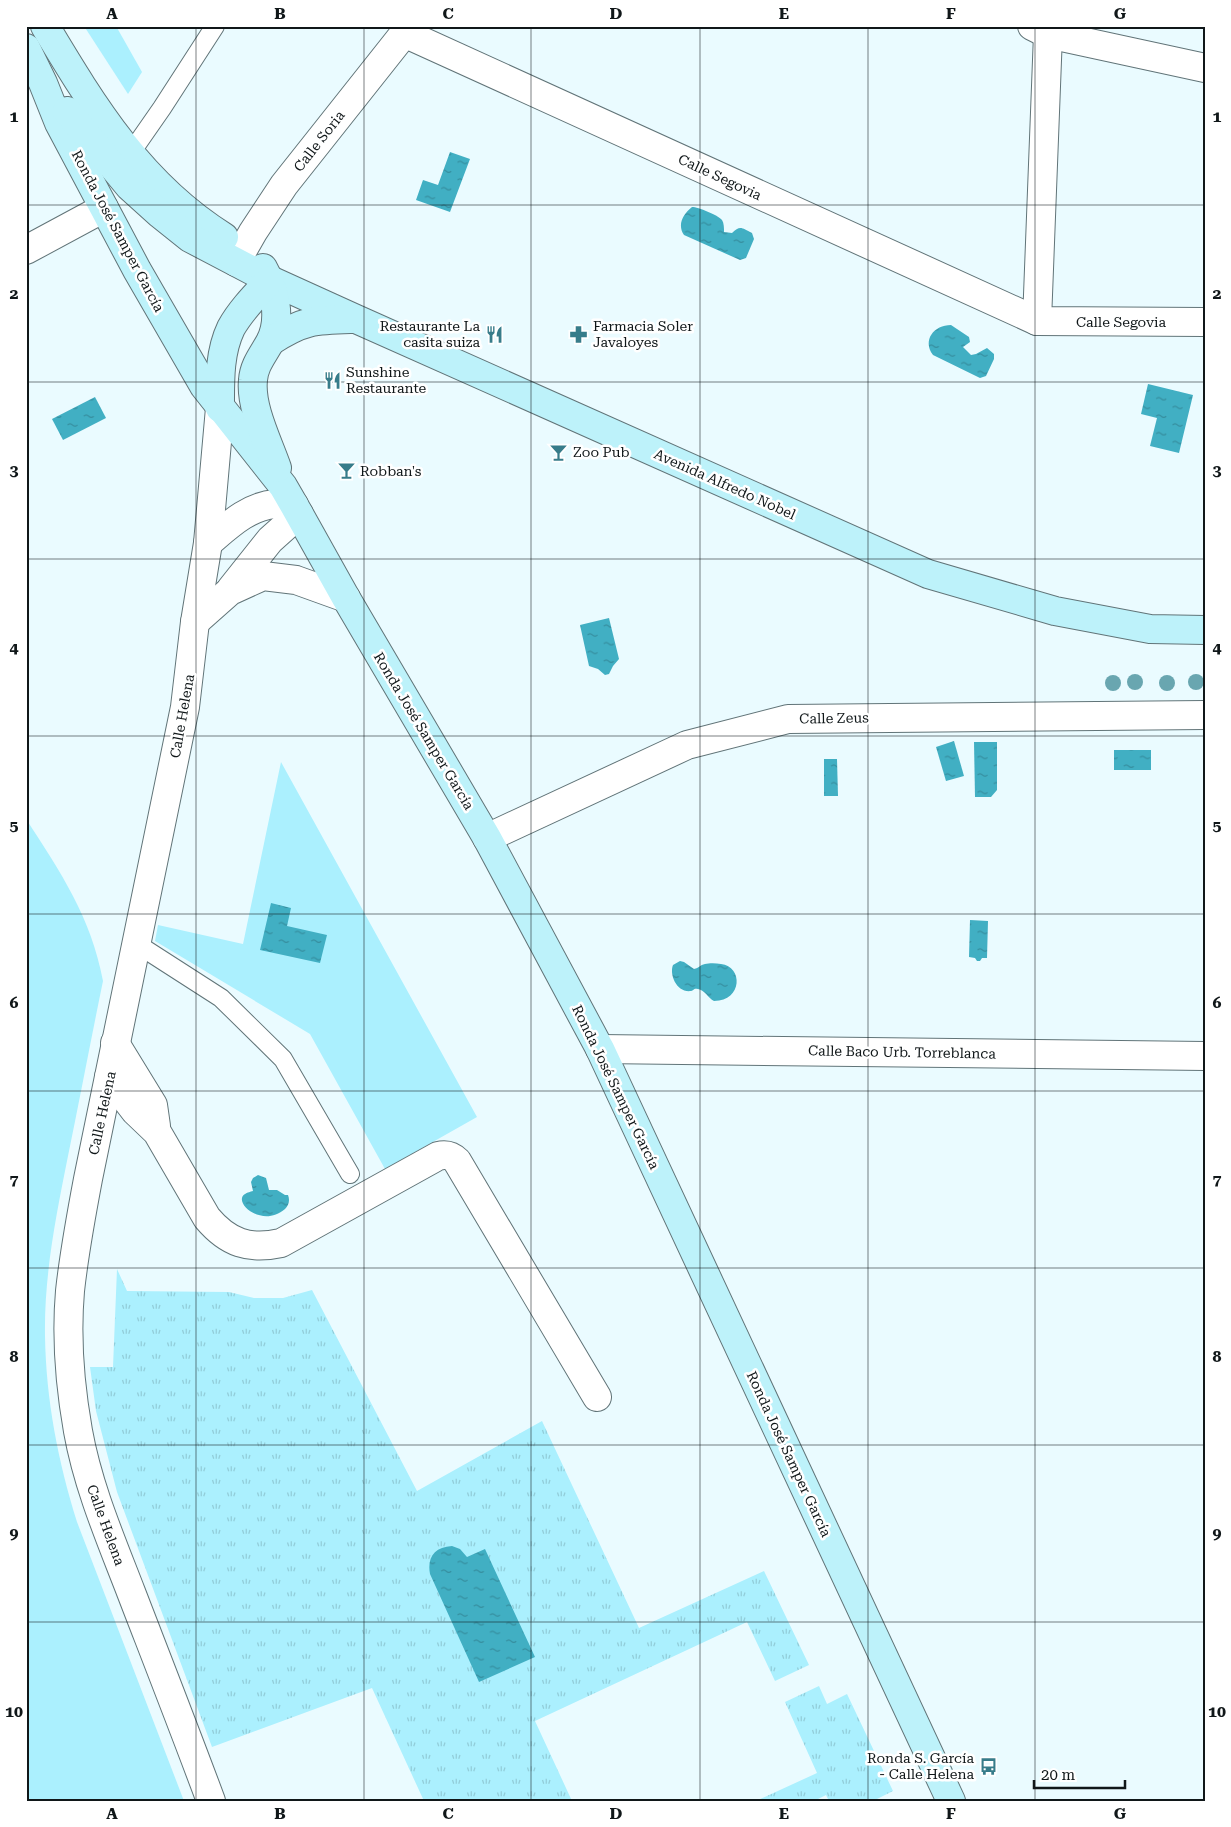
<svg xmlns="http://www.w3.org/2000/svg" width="1231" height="1827" font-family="'Roboto Serif',serif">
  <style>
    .grass { fill: url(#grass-tufts) }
    .park { fill: #abf0fe }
    .water { fill: url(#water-ripples) }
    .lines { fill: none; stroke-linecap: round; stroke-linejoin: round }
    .lane-casing { stroke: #617478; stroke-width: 20 }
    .street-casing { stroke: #617478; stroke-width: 30 }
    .secondary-casing { stroke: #617478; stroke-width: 30 }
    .lane { stroke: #fff; stroke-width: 18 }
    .street { stroke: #fff; stroke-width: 28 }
    .secondary { stroke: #bdf2fa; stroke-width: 28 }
    .tree { fill: #69a6b0 }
    .grid { fill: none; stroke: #101719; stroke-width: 1; stroke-opacity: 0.55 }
    .labels { text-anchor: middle; stroke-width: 5; stroke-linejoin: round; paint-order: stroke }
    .street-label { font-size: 14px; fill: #101719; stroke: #fff }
    .poi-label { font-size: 14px; fill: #101719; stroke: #fff; text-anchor: start }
    .neatline { fill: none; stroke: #101719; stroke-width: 2 }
    .grid-label { font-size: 16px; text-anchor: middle; font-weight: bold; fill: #101719 }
  </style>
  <defs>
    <pattern id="grass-tufts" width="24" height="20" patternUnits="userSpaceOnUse" patternTransform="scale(1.25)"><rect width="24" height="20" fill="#abf0fe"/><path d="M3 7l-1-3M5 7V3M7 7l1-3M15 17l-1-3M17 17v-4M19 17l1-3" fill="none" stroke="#92cdd9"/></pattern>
    <pattern id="water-ripples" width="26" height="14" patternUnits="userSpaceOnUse" patternTransform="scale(1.25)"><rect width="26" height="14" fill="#41afc3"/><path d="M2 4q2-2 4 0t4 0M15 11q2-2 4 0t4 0" fill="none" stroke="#358d9e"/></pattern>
  </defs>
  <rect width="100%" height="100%" fill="#eafbff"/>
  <g class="grass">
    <polygon points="117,1269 127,1291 229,1292 254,1298 283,1298 312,1290 417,1491 542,1421 639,1628 764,1571 809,1665 775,1681 747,1622 535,1721 572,1801 424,1801 372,1688 212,1747 117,1492 96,1411 90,1367 113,1367"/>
    <polygon points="819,1686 827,1704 847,1694 893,1791 873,1801 829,1801 826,1795 814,1801 756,1801 817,1773 785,1702"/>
  </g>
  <g class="park">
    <polygon points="84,26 116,26 142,72 128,94"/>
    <polygon points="281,762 477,1117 385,1169 310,1034 155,941 158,925 243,944"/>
    <path d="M26 819C61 873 91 917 103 981 91 1039 80 1098 68 1156 56 1216 44 1275 45 1336 46 1400 58 1461 77 1522L184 1801H26Z"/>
  </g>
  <g class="water">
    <polygon points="450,152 470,159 450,212 416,200 423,180 438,185"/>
    <path d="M692 207C698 207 718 215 722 220 724 223 724 228 724 232L732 233C740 225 742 228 752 233L754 239 746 258 740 260 684 235C677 225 683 214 692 207Z"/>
    <path d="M951 325 969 337 970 342 963 347 971 355 976 354 987 348 994 354V359L986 376 980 378 933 355C922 340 934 325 951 325Z"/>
    <polygon points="1148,384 1193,395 1179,453 1150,446 1157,418 1141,414"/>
    <polygon points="95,397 106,418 63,440 52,419"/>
    <polygon points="609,618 619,659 613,666 609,674 605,675 598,669 589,666 580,625"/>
    <polygon points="954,741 964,776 946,781 936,747"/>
    <polygon points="974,742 997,742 997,790 991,797 975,797"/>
    <rect x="1114" y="750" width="37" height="20"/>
    <polygon points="824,759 837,759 838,796 824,796"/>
    <polygon points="271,903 291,908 287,926 327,935 320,963 260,950"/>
    <polygon points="970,920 988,921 987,958 982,958 980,961 977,961 975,958 969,957"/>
    <path d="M680 961 684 962 694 969C699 968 700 965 705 964 709 963 716 963 721 964 743 966 743 1001 714 1001 708 998 705 990 698 989 693 988 695 990 691 991 677 993 669 975 673 965Z"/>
    <path d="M258 1175 266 1178 269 1190H277L285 1195H288C290 1200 289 1205 285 1209 262 1229 232 1202 245 1194 248 1192 250 1192 253 1191L251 1182 253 1178Z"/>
    <path d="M452 1546 460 1549 467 1557 485 1549 535 1657 479 1682 430 1574C427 1558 434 1547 452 1546Z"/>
  </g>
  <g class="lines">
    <defs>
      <g id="lane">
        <polyline points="130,154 162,108 215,26"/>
        <polyline points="137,944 221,998 283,1059 350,1174"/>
      </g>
      <g id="street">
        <polyline points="1032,26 1048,34 1205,68"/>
        <polyline points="404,33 1037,321 1205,322"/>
        <polyline points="26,250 104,208"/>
        <polyline points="236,262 253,232 284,185 410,26"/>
        <polyline points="1037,321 1048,34"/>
        <path d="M208 543C227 527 248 506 275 504 281 503 288 505 294 505"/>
        <polyline points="231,589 270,540 299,514"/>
        <polyline points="195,622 230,591 263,576 296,580 346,598"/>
        <polyline points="487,838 687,745 788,719 1205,715"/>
        <polyline points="115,1043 153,1105 156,1126"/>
        <polyline points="600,1049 1205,1056"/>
        <path d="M109 1077 135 1111 157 1132 207 1218C228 1243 249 1250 281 1243L438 1156C446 1154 451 1155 457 1161L597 1397"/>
        <path d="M211 1801C185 1731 158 1662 131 1592 111 1540 88 1487 78 1431 70 1386 66 1337 70 1291 74 1254 81 1216 88 1179L185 707 195 622 208 543 220 408"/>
      </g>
      <g id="secondary">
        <path d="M45 26C94 108 141 185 224 237"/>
        <polyline points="26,48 43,83 59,123 137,270 204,386 283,486 294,505 346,598 487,838 600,1049 951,1801"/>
        <polyline points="67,111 129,186 160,214 190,238 270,280 356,319 928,574 1055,611 1150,629 1205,630"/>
        <path d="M263 268C275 289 282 319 270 342 263 355 254 365 253 380 250 407 268 442 277 468"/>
        <path d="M271 341C303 320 315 320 352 319"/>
        <path d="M220 408C220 382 219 353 231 328 241 310 256 295 270 280"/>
      </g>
    </defs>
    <use href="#lane" class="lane-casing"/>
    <use href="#street" class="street-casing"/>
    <use href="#secondary" class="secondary-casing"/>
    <use href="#lane" class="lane"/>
    <use href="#street" class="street"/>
    <use href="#secondary" class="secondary"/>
  </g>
  <g class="tree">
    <circle cx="1135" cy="682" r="8"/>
    <circle cx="1196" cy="682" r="8"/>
    <circle cx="1113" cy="683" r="8"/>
    <circle cx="1167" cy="683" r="8"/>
  </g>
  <path class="grid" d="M196 26V1801M364 26V1801M531 26V1801M700 26V1801M868 26V1801M1035 26V1801M26 205H1205M26 382H1205M26 559H1205M26 736H1205M26 914H1205M26 1091H1205M26 1268H1205M26 1445H1205M26 1622H1205"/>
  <defs>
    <symbol id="restaurant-bare" viewBox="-9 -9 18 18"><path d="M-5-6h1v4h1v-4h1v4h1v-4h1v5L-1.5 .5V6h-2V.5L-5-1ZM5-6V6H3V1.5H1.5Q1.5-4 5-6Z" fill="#377c8a" stroke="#fff" stroke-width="2.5" paint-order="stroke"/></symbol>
    <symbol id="pharmacy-bare" viewBox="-9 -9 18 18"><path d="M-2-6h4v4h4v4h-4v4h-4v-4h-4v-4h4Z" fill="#377c8a" stroke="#fff" stroke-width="2.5" paint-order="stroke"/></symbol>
    <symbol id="bar-bare" viewBox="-9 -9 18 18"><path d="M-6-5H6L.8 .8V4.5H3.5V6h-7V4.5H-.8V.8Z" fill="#377c8a" stroke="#fff" stroke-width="2.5" paint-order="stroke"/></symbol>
    <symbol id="bus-bare" viewBox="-9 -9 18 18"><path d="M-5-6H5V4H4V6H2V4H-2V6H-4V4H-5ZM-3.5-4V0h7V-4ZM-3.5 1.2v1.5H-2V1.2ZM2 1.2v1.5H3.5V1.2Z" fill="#377c8a" stroke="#fff" stroke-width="2.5" paint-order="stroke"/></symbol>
  </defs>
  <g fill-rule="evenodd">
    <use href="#restaurant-bare" x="482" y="322" width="25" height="25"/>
    <use href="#pharmacy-bare" x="566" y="322" width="25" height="25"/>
    <use href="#restaurant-bare" x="320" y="368" width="25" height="25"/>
    <use href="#bar-bare" x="546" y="440" width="25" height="25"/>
    <use href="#bar-bare" x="334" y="458" width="25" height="25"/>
    <use href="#bus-bare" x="976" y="1754" width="25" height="25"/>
  </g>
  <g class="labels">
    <g class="street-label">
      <text transform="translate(319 141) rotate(-52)" y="5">Calle Soria</text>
      <text transform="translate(720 177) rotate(25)" y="5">Calle Segovia</text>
      <text transform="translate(118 231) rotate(62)" y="5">Ronda José Samper García</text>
      <text x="1121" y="327">Calle Segovia</text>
      <text transform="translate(725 484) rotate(24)" y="5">Avenida Alfredo Nobel</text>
      <text transform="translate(182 716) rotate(-80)" y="5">Calle Helena</text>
      <text transform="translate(834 718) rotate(-1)" y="5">Calle Zeus</text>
      <text transform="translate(424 731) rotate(59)" y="5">Ronda José Samper García</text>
      <text transform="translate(902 1052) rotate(1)" y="5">Calle Baco Urb. Torreblanca</text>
      <text transform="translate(616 1087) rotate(64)" y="5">Ronda José Samper García</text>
      <text transform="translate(102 1113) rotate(-78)" y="5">Calle Helena</text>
      <text transform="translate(789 1454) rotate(65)" y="5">Ronda José Samper García</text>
      <text transform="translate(106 1525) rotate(70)" y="5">Calle Helena</text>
    </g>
    <g class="poi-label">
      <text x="480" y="331" text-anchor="end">Restaurante La<tspan x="480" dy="16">casita suiza</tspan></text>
      <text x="593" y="331">Farmacia Soler<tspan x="593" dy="16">Javaloyes</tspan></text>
      <text x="346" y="377">Sunshine<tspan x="346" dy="16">Restaurante</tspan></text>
      <text x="573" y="457">Zoo Pub</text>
      <text x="360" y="476">Robban's</text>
      <text x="974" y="1763" text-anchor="end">Ronda S. García<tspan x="974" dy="16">- Calle Helena</tspan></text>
    </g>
  </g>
  <rect width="1231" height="1827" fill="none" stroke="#ffffff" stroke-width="55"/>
  <path d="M1034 1780v8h91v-8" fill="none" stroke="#101719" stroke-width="2.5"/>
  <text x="1041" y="1780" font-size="15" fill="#101719" stroke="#ffffff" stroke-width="4" paint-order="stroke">20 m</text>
  <rect x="28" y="28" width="1176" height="1772" class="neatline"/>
  <g class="grid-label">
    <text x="112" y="19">A</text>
    <text x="280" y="19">B</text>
    <text x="448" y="19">C</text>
    <text x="616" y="19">D</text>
    <text x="784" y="19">E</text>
    <text x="951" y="19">F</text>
    <text x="1120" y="19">G</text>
    <text x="14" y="122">1</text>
    <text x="1217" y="122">1</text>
    <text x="14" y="299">2</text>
    <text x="1217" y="299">2</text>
    <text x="14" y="476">3</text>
    <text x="1217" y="476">3</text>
    <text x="14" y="653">4</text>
    <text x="1217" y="653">4</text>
    <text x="14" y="831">5</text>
    <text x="1217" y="831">5</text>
    <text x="14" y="1008">6</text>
    <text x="1217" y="1008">6</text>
    <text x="14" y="1185">7</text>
    <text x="1217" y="1185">7</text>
    <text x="14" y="1362">8</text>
    <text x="1217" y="1362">8</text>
    <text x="14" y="1539">9</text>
    <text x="1217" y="1539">9</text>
    <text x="14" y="1717">10</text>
    <text x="1217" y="1717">10</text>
    <text x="112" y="1819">A</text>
    <text x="280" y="1819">B</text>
    <text x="448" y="1819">C</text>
    <text x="616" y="1819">D</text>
    <text x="784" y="1819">E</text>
    <text x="951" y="1819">F</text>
    <text x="1120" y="1819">G</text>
  </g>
</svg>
